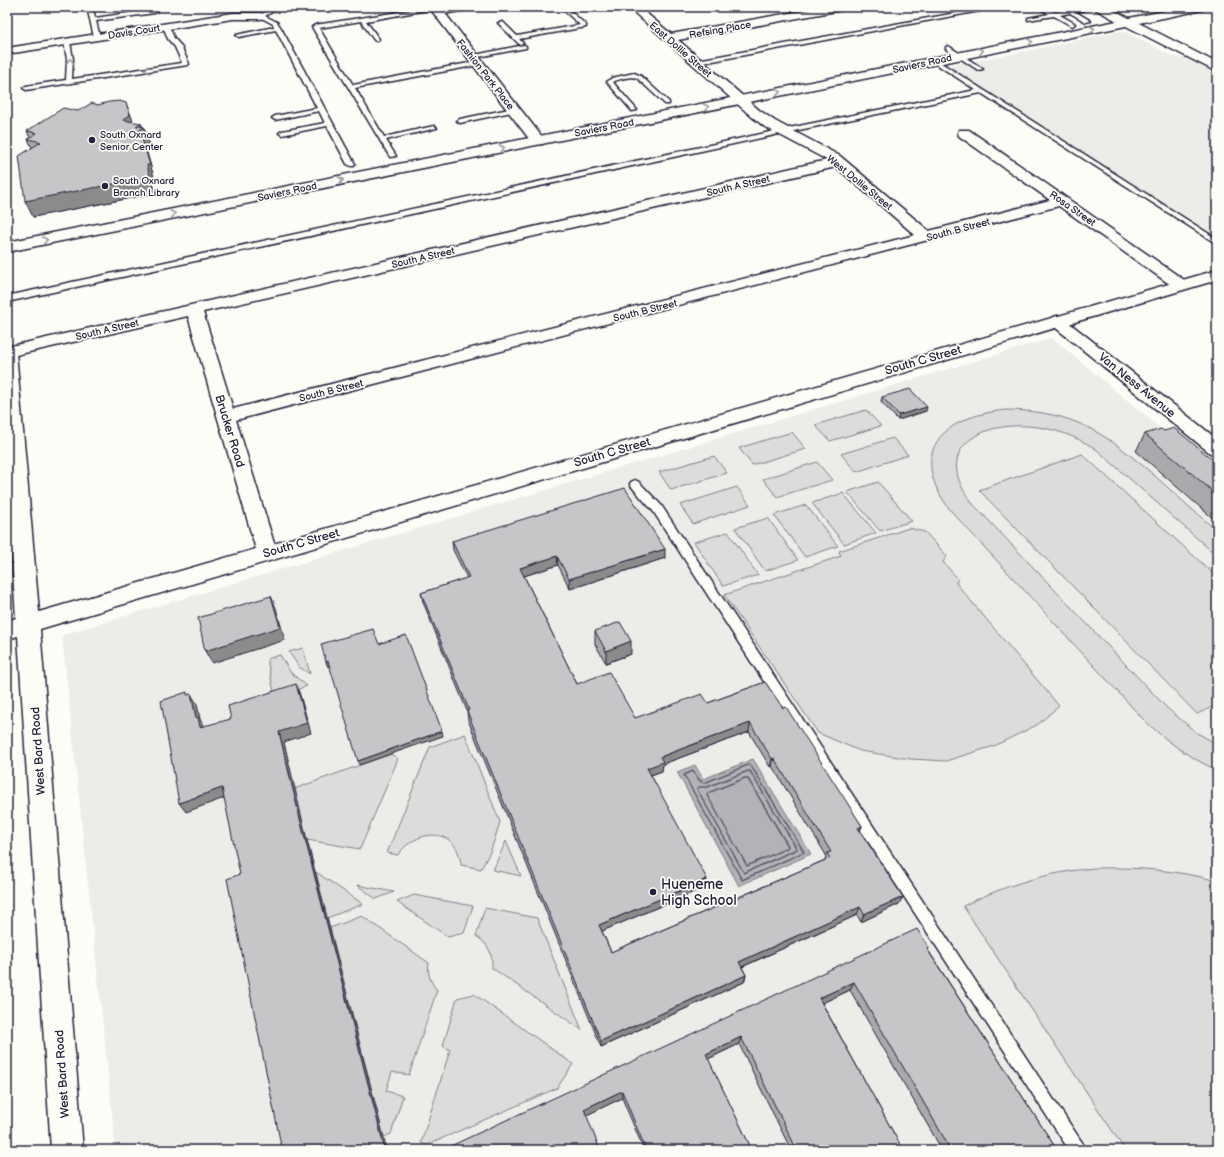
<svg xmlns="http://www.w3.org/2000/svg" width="1224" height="1157" font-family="'Balsamiq Sans',sans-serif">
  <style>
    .built { fill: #ecece9 }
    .green { fill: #dddcdb; stroke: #807f8b }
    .water { fill: #b2b2b7; stroke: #787885 }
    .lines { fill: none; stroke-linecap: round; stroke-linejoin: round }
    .shore { stroke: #5c5c6d; stroke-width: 1.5 }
    .lane-casing { stroke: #22223b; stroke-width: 3 }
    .street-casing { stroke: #22223b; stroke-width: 3 }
    .secondary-casing { stroke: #22223b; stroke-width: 3 }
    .lane { fill: #fdfcf7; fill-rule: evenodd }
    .street { fill: #fdfcf7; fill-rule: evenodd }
    .secondary { fill: #fdfcf7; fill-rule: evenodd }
    .wall { fill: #aaaaac; stroke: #22223b; fill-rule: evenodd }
    .shaded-wall { fill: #8b8b8c; stroke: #22223b }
    .building { fill: #c6c6c8; stroke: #22223b; fill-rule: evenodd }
    .oneway { stroke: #9a9aa2 }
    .poi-dot { fill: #22223b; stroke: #fdfcf7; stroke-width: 1.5 }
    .labels { text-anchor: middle; stroke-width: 3.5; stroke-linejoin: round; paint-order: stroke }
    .far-street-label { font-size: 10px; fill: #22223b; stroke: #fdfcf7 }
    .far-poi-label { font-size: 10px; fill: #22223b; stroke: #fdfcf7; text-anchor: start }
    .street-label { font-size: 12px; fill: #22223b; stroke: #fdfcf7 }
    .near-poi-label { font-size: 14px; fill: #22223b; stroke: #fdfcf7; text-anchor: start }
  </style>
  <rect width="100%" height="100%" fill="#fdfcf7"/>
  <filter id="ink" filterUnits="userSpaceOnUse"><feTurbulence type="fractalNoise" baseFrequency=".025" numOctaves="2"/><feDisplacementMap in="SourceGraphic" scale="8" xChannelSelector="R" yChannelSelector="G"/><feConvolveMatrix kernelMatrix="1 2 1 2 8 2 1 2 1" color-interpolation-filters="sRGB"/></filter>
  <g filter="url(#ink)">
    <g class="built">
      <polygon points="1120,31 1128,33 1174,57 1200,59 1217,68 1217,242 982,91 948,65 1008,55"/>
      <polygon points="1052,338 1217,475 1217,1150 116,1150 62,635"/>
    </g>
    <g class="green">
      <polygon points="866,410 881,426 830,441 815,425"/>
      <path d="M1006 410C1075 411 1105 433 1155 476 1176 495 1196 513 1217 531V556L1096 449C1075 436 1052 427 1026 426 974 423 932 453 973 504L1167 708 1197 733 1217 744V770C1189 758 1165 740 1143 719L951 511C905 452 943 416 1006 410Z"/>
      <polygon points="792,432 806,449 752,465 739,448"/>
      <polygon points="893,438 908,455 856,472 841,454"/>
      <polygon points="1082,454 1217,577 1217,705 1197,714 979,490"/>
      <polygon points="714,456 727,473 671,490 659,472"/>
      <polygon points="817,462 832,480 777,497 763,479"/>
      <polygon points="878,482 912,521 880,531 847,492"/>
      <polygon points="737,487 750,505 693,524 680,505"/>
      <polygon points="843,493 876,533 844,544 812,503"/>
      <polygon points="806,505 838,546 805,557 774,515"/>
      <polygon points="768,518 798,560 765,571 735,528"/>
      <polygon points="909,528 925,532 947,556 943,562 958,579 956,583 1059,706 1037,725 994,746 946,761 911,759 860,751 818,733 724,595 841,556 839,551"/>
      <polygon points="728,532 758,575 723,586 694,542"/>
      <polygon points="303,648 310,674 299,667 289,652"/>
      <polygon points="280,655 291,673 307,686 275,697 267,659"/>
      <path d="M465 734 500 822 491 850 481 869 461 865C458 826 416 828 398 855L387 853 430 747Z"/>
      <polygon points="391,754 398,759 360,849 307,840 294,789"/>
      <polygon points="506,841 521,876 493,870"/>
      <path d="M1095 868C1136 867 1177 870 1217 881V1150H1125L963 906C1005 885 1048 872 1095 868Z"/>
      <polygon points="316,872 363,904 327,918"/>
      <polygon points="357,885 394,892 376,899"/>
      <polygon points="414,895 473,906 464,933 448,937 397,902"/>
      <path d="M485 908 537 918 582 1030 492 968C493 953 488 944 476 936Z"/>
      <path d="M362 916 429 963C427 973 430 982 437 990L409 1075 392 1072 386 1091 403 1096 391 1134 384 1137 330 928Z"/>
      <polygon points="474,994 573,1064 557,1088 427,1145 421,1143 450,1050 443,1046 457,998"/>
    </g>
    <polygon class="water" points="753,759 811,854 739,886 677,772 695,765 703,779"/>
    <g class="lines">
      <g class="shore">
        <polygon points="750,764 804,852 742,880 684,775 693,771 700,781 704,783"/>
        <polygon points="748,771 750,771 797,849 744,873 697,789 699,787 707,787"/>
        <polygon points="745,778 748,779 788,846 787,848 747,866 707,795 708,793"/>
      </g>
      <defs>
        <g id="lane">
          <polygon points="87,7 93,7 95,18 155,9 158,11 155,13 96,21 100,37 97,39 94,37"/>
          <polygon points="274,7 281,7 265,16 277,22 281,28 355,164 354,166 351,166 347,164 327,126 282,135 279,133 282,131 325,123 319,111 275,120 272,118 275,116 317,108 276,30 239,37 236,35 274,27 273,24 258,16"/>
          <polygon points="431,7 438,8 366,21 379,39 376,41 374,40 361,21 319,28 353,85 479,61 482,63 479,65 355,88 384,137 434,126 437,128 386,140 396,156 390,157 312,27 315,25"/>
          <polygon points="467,7 481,7 439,15 436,13"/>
          <polygon points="560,7 566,7 586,25 586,27 519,39 523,43 520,45 498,23 503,22 517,36 580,25"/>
          <polygon points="989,7 1001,7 697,64 694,62 697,60"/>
          <polygon points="1038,7 1045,7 1055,12 1077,8 1076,7 1083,7 1084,10 1076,12 1091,21 1086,22 1070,13 1060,15 1074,23 1075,24 1072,26 1054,16 1028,20 1028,18 1049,14"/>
          <polygon points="166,24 169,26 174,38 181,46 189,64 188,65 26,90 23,88 26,86 66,80 67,59 64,42 67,40 70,42 73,59 72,79 182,63 175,47 168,39 163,26"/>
          <polygon points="524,45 526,46 526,48 473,58 470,56"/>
          <polygon points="948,46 950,47 983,69 978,70 946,49 946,47"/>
          <polygon points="935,59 1217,239 1217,244 981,93 784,133 7,302 7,296 784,129 976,90 933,62 933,60"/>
          <path d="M634 73 641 76 669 102V104H665L637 78C631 76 619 79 613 82L616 86 637 110 632 111 607 82 612 78Z"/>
          <polygon points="514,108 516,109 516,111 460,123 457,121 460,119"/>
          <polygon points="635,480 639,482 661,505 1087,1150 1069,1150 653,511 631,486 630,484 631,482"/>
        </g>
        <g id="street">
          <polygon points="429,7 440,7 543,138 545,141 543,144 533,144"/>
          <path d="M628 7H639L671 34 824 7H847L842 10 678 40 759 110 775 121 840 156 929 231 1050 200 959 136 958 133 959 130H969L1187 282 1189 285 1187 288 1181 290 1175 288 1059 206 236 420 277 553 274 558 267 561 260 558 257 553 188 316 7 357V347L827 160 765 127 751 116ZM836 167 915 235 233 409 203 312Z"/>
          <polygon points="233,13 261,13 266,16 261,19 233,19 7,54 7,48"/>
          <polygon points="1057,316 1063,318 1217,439 1217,455 1210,453 1051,324 1049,321 1051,318"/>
        </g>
        <g id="secondary">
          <polygon points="1093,7 1108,7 1129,18 1185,7 1208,7 1202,10 1139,23 1217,63 1217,72 1126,26 7,252 7,242 1117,21 1095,9"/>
          <polygon points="1217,270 1217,280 40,629 83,1150 51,1150 18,636 7,639 7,621 16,618 7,481 7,347 13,348 16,352 39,612"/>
        </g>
      </defs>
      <use href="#lane" class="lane-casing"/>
      <use href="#street" class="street-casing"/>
      <use href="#secondary" class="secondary-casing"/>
      <use href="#lane" class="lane"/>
      <use href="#street" class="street"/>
      <use href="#secondary" class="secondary"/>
    </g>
    <g class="wall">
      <polygon points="98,105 144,127 149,143 145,146 155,181 152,181 156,193 33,217 32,148 28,139 30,138 27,131"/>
      <polygon points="882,397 926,411 898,420 881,402"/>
      <polygon points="1164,431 1217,463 1217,522 1136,451 1145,434"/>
      <path d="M452 541 665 558 570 589 558 565 524 576 577 684 635 718 708 703 765 682 862 826 860 831 899 904 861 922 857 915 742 967 746 975 744 982 601 1047 468 720 467 711 423 602 421 593 467 578 453 550ZM749 732 770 767 772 766 826 855 825 860 611 952 602 931 705 887 651 775 662 771 663 764Z"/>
      <polygon points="595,631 631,654 606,663 595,644"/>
      <polygon points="929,948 928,950 1057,1150 942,1150 850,990 822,1003 903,1150 791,1150 739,1044 708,1059 752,1150 644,1150 622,1098 586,1115 442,1150"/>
    </g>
    <g class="shaded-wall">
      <polygon points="126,103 132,118 135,130 123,120"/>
      <polygon points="141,123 143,128 144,127 149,143 145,146 155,181 152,181 156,193 33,217 25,201 147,165 136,126"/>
      <polygon points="927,407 926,411 898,420 899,415"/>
      <polygon points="665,549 665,558 570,589 569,579"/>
      <polygon points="557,556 558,565 521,577 520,568"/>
      <polygon points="271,596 276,608 285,640 212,663 205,651"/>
      <polygon points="631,641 631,654 606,663 606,651"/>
      <polygon points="328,661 330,666 328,667 326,662"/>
      <polygon points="296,684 300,695 311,733 284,742 307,840 387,1150 385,1150 303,831 279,732"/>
      <polygon points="191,694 197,704 200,719 204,727 200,727 196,718"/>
      <polygon points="750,723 749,732 663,764 662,771 647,776 647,768 660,757"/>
      <polygon points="442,731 443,736 359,765 358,761"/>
      <polygon points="774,758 772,766 770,767 772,759"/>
      <polygon points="222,788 227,797 186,812 179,803"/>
      <polygon points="862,826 859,834 858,828"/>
      <polygon points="707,879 705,887 600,932 599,925"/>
      <polygon points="903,897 899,904 861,922 864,914"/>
      <polygon points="860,907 857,915 737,969 739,962"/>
      <polygon points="746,975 744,982 601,1047 601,1041"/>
      <polygon points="854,982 850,990 816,1006 819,998"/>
      <polygon points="741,1037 739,1044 704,1061 706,1054"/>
      <polygon points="622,1091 622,1098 585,1116 584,1109"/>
      <polygon points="495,1146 497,1150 487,1150"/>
    </g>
    <g class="building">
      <polygon points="120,101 126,103 130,115 123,120 141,123 136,126 144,127 138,131 140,132 150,165 147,165 150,177 25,201 19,156 41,142 28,139 37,133 27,131 63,108 78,111 92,103 98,105 109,102"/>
      <polygon points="910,389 927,407 899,415 882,397"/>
      <polygon points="1174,428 1217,463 1217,495 1145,434 1161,429 1164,431"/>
      <path d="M625 488 665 549 569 579 557 556 520 568 577 684 609 672 635 718 702 694 708 703 765 682 783 708 786 707 862 826 858 828 903 897 864 914 860 907 739 962 746 975 601 1041 467 711 469 710 421 593 469 577 452 541ZM750 723 772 759 774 758 831 852 827 853 830 858 611 952 599 925 707 879 647 768 663 762 660 757Z"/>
      <polygon points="271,596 280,627 205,651 198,618"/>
      <polygon points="620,622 631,641 606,651 595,631"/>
      <polygon points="373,629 379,644 406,635 442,731 358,761 328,661 326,662 321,644"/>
      <polygon points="296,684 307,723 279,732 303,831 385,1150 282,1150 227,879 240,874 222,788 179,803 161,701 187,692 187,695 191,694 196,718 198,717 200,727 231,719 228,706"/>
      <polygon points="917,929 929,948 927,949 1057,1150 951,1150 854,982 819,998 903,1150 797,1150 741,1037 706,1054 752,1150 646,1150 622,1091 584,1109 600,1150 497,1150 495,1146 487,1150 442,1150"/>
    </g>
    <defs><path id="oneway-chevron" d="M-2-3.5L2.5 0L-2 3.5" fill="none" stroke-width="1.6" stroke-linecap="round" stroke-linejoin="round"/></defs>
    <g class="oneway">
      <use href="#oneway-chevron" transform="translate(1092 29) rotate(-12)"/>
      <use href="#oneway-chevron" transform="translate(1030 42) rotate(-11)"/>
      <use href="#oneway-chevron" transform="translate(981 51) rotate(-11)"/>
      <use href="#oneway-chevron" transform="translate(70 61) rotate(-91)"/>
      <use href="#oneway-chevron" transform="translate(147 70) rotate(171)"/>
      <use href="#oneway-chevron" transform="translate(778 92) rotate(-11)"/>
      <use href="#oneway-chevron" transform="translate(706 107) rotate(-11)"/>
      <use href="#oneway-chevron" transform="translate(502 148) rotate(-11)"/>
      <use href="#oneway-chevron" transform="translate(341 180) rotate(-12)"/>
      <use href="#oneway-chevron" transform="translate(173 214) rotate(-11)"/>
      <use href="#oneway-chevron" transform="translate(45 240) rotate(-11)"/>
    </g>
  </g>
  <g class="poi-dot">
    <circle cx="92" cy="140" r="4"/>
    <circle cx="105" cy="186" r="4"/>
    <circle cx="653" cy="892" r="4"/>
  </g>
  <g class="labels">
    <g class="far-street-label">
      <text transform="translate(720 29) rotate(-10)" y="4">Refsing Place</text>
      <text transform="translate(134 31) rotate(-9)" y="4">Davis Court</text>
      <text transform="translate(681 49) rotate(41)" y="4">East Dollie Street</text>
      <text transform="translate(922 63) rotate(-12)" y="4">Saviers Road</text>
      <text transform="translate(486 74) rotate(52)" y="4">Fashion Park Place</text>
      <text transform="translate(604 127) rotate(-11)" y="4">Saviers Road</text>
      <text transform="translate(860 182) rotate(39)" y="4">West Dollie Street</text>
      <text transform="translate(738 185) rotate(-13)" y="4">South A Street</text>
      <text transform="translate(287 191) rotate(-12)" y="4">Saviers Road</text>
      <text transform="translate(1073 208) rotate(35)" y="4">Rosa Street</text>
      <text transform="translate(958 229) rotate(-15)" y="4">South B Street</text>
      <text transform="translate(423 257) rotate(-13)" y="4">South A Street</text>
      <text transform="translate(645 310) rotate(-14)" y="4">South B Street</text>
      <text transform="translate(107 329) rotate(-13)" y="4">South A Street</text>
      <text transform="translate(331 390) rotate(-14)" y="4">South B Street</text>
    </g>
    <g class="far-poi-label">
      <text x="100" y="138">South Oxnard<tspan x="100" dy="12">Senior Center</tspan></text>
      <text x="113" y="184">South Oxnard<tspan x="113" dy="12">Branch Library</tspan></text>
    </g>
    <g class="street-label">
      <text transform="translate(923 360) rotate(-16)" y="4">South C Street</text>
      <text transform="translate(1137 385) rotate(39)" y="4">Van Ness Avenue</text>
      <text transform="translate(230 431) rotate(73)" y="4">Brucker Road</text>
      <text transform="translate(612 452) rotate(-16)" y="4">South C Street</text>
      <text transform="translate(301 543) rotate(-16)" y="4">South C Street</text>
      <text transform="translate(38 751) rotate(-94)" y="4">West Bard Road</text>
      <text transform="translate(62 1074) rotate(-94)" y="4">West Bard Road</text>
    </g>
    <g class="near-poi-label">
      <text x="661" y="889">Hueneme<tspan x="661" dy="16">High School</tspan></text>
    </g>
  </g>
  <rect width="1224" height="1157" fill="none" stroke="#fdfcf7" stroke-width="24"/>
  <rect x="12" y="12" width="1200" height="1133" fill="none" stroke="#22223b" stroke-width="1.5" filter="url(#ink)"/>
</svg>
